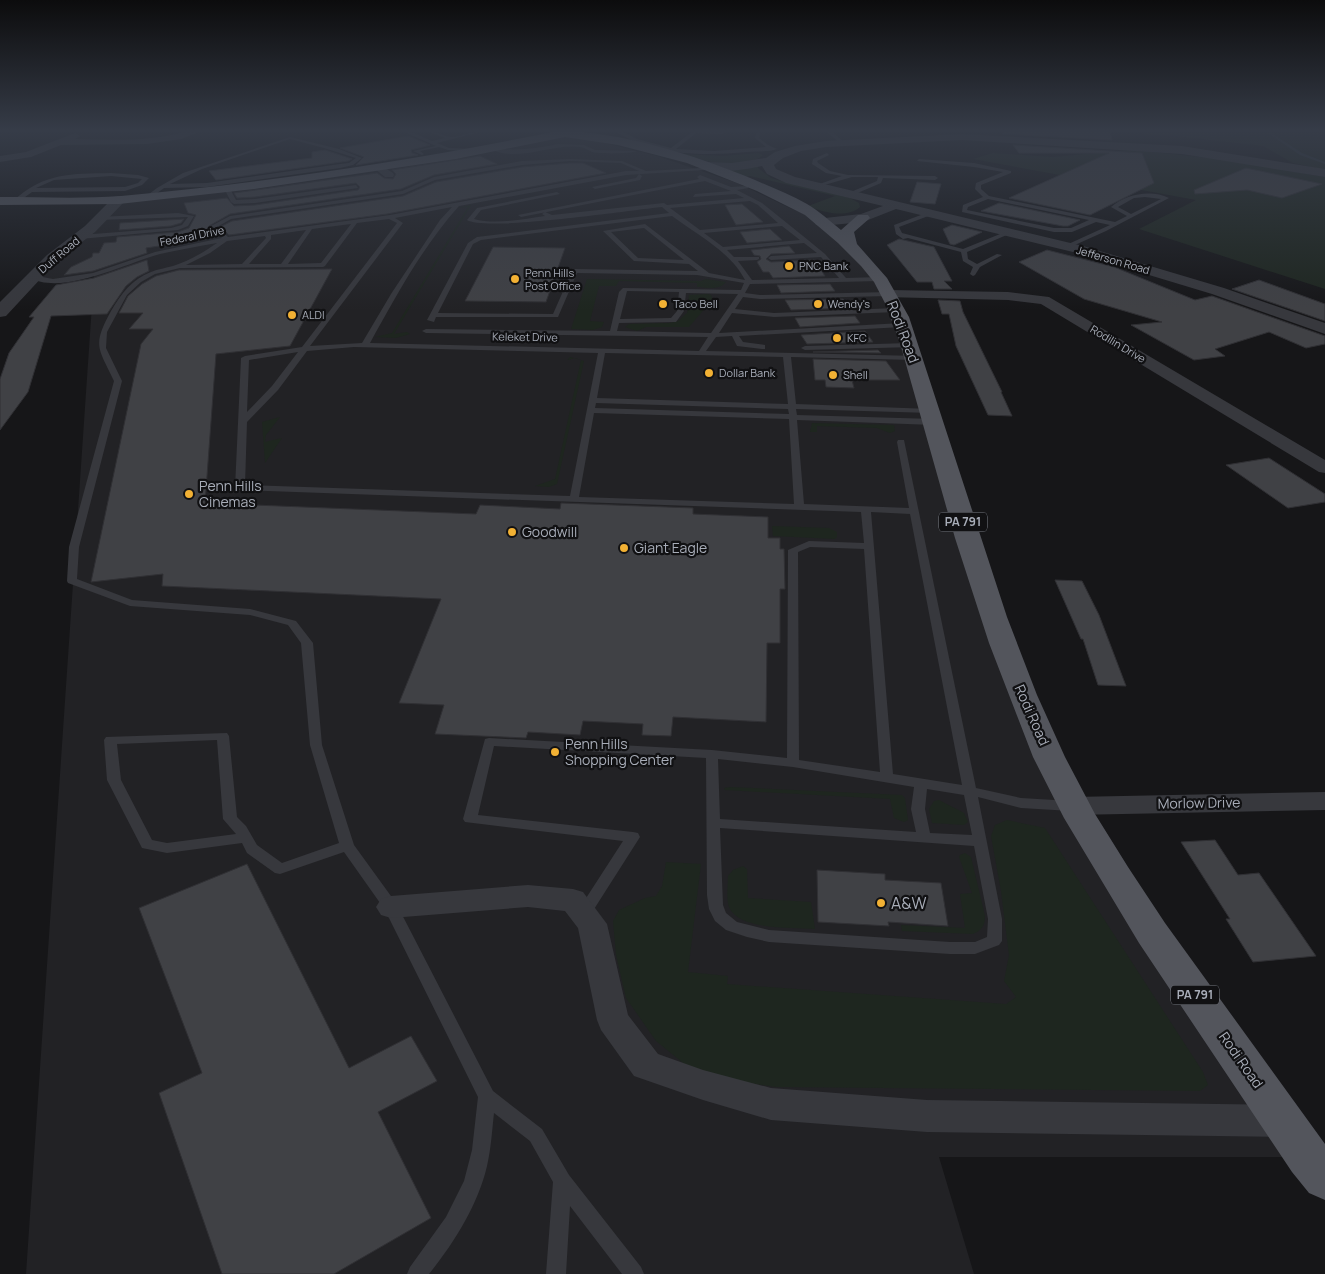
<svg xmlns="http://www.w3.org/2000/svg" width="1325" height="1274" font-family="Manrope,sans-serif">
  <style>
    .built { fill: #222225 }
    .green { fill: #1e261f }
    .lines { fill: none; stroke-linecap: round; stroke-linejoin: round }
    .stream { fill: #2c353c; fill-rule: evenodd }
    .building { fill: #404145; stroke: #303034 }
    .service { fill: #37383d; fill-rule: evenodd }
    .minor { fill: #37383d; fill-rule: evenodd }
    .tertiary { fill: #37383d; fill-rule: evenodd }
    .primary { fill: #53555c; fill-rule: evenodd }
    .poi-dot { fill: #f2b134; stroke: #111113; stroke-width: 2 }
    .labels { text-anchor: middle; stroke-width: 4.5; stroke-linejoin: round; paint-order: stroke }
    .far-street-label { font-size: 11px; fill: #a8adb8; stroke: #111113 }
    .far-poi-label { font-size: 11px; fill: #a8adb8; stroke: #111113; text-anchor: start }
    .shield { fill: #111113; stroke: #7b7e86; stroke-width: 1 }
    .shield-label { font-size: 12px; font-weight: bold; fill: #a8adb8 }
    .street-label { font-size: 14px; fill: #a8adb8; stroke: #111113 }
    .poi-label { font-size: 14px; fill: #a8adb8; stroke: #111113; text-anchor: start }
    .near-poi-label { font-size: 16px; fill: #a8adb8; stroke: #111113; text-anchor: start }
  </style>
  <rect width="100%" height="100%" fill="#161618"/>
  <polygon class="built" points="568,134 657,156 737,183 792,209 818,219 850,244 902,325 1022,697 1308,1157 939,1157 974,1274 26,1274 94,275 53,281 32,277 119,200 254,185"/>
  <g class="green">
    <polygon points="1109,131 1325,131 1325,170 1293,163 1263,146 1184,137"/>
    <polygon points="1130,150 1221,159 1325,177 1325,289 1139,229 1196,200 973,159 993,153 1053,157"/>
    <path d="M758 153 763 155C742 173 704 161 681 154L723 156Z"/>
    <path d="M758 166V168L771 178 788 183 850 198 859 203 860 207C847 219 822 212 808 206L835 196 750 176 745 177 725 168Z"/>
    <polygon points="471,205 394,334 407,332 410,334 396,338 375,337 392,333 468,207 456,208"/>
    <path d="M587 279 701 281 706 279 726 282C720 290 708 288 699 287H697V283L619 281 616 286H599L590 321 604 322 602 327 593 330 571 329Z"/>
    <polygon points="708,294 711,295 713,299 689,327 646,327 637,331 625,327 629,324 669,323 678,321 687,313 689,295"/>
    <polygon points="570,357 584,361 557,484 549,487 535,486 555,479 581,360 575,358 567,360"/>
    <polygon points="280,417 266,435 265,442 282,438 265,463 262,422"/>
    <polygon points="812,423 894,425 895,431 890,433 877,428 817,426 817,432 810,432"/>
    <polygon points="772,526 829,528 837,532 837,537 835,539 773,536"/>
    <polygon points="730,787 902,795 905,798 908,820 904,822 894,818 890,799 725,790 724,788"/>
    <polygon points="939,800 964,813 968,822 964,825 932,823 929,809 934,801"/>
    <polygon points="1007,820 1045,828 1203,1072 1208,1085 1200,1091 776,1087 729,1080 688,1067 656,1041 626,998 616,955 613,921 619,910 645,898 656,896 662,886 666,862 701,864 688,972 728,976 727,984 1006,1004 1016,997 1004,981 1009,955 1001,891 991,836 995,825"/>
    <path d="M965 853 971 857 985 916C985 926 982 930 973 934L902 931 901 925 965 928 960 894 972 893 959 857 960 855Z"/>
    <path d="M743 866 747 869 748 898 811 902 815 929C793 927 739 931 729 907 726 898 728 886 728 876L733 870Z"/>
  </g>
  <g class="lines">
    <polygon class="stream" points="1265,131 1268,131 1302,153 1325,162 1325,164 1300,155"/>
  </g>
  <g class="building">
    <polygon points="1001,131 1110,131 1112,140 1003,134"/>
    <polygon points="408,136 430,145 411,150 412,153 418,155 356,165 364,157 340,148"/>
    <polygon points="1013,145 1142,153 1154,183 1090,215 1009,198 1109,153 1019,153"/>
    <polygon points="325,150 352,159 348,161 216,180 209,171 312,158 312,152"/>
    <polygon points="480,156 497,164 434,175 401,189 230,214 209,226 218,237 146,248 147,253 93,271 64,275 71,267 92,257 93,253 99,253 104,243 116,242 117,237 178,232 189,228 196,215 188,213 184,203 227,198 234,206 255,205 358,190 360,187 356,183 255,197 237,198 234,193 377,173 384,178 393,179 396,174 392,170"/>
    <polygon points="570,163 583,163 606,173 387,214 229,235 220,227 232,221 403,196 436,182 522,167"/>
    <polygon points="1246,168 1322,184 1282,198 1247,190 1195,194 1194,190"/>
    <polygon points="917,182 941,184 935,204 910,202"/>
    <polygon points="999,203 1080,220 1068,226 1063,226 981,211"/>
    <polygon points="742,204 755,215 763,222 736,225 725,205"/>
    <polygon points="184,219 181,223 171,226 119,230 120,223"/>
    <polygon points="952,225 982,232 954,245 950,244 943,229"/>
    <polygon points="770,229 782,240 747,243 740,232"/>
    <polygon points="899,239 934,247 952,281 944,281 952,289 934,289 932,282 917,282 887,245"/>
    <polygon points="789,246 795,253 771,254 766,259 771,262 814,260 825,276 773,278 769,272 763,272 757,262 761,259 760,256 754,255 751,250"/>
    <polygon points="493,247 565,248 546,302 465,301"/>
    <polygon points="1047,250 1114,267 1195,300 1212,296 1325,336 1325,344 1306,348 1269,332 1215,349 1225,356 1194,360 1131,325 1162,322 1084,299 1019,262"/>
    <polygon points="147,260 149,271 137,277 126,286 107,314 51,316 28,392 0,430 0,379 9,353 34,317 29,317 56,285 94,278"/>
    <polygon points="332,269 290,346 216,354 205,503 476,514 480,505 560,509 561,503 693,508 693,514 768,517 768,538 780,538 780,549 784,549 785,589 780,589 780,643 767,643 766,722 673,717 671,736 642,735 643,724 583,721 580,735 528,732 526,738 435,734 444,705 399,703 441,599 162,586 163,574 91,582 141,344 153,329 129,329 143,313 119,313 128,296 142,284 156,276 179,270"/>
    <polygon points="1259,280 1325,304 1325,321 1232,289"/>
    <polygon points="830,284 835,291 781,293 777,285"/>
    <polygon points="843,299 850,308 791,310 785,300"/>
    <polygon points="938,300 960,301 963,312 1002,392 1001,392 1012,416 988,415 956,346 949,314 942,314"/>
    <polygon points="855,316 860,323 800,327 795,318"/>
    <polygon points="865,331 873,342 807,344 801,335"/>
    <polygon points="878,350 881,353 813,352"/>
    <polygon points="813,359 886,361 900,380 852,380 854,388 826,387 825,380 815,380"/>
    <polygon points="1269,458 1325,494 1325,502 1288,508 1226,465"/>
    <polygon points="1055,580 1082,581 1099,615 1126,686 1098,685 1083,639 1081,639"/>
    <polygon points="1215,840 1238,875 1259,873 1316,956 1253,962 1226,919 1230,919 1181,842"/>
    <polygon points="247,864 349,1068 411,1036 437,1081 378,1112 431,1218 334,1274 222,1274 159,1093 202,1073 139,908"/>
    <polygon points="817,870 885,874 885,880 941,883 948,926 888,922 889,926 818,922"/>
  </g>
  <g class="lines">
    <g class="service">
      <path d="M402 131H409L432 141 445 138 428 131C436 131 443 136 451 137 462 137 472 131 483 131L437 143 449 148 474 149 476 151 448 150 439 147 420 151 424 154 422 155 413 151 436 146Z"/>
      <path d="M615 131H621L637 139 671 148 693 131H729L722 134 696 133 676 149 714 151 766 147 755 138 757 131H761L759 138 768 145 777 149C770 152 756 151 747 152 703 156 653 156 615 131Z"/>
      <polygon points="826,131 831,131 845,143 841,144"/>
      <path d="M290 137 339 149 362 158 353 165 340 168 207 187 164 188 150 198 145 197 157 188 183 173ZM290 139 324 148 356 158 349 163 340 164 207 183 170 184 202 169Z"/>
      <path d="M558 144 584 145 595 150 637 151C631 154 599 154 592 152 588 150 585 148 581 147 552 143 517 163 490 149L492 148C514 151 536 149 558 144Z"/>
      <polygon points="827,153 829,155 817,161 818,163 830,171 848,175 935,176 938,178 935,180 883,178 881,183 848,197 846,194 877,181 878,177 852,177 814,188 814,186 842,176 826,173 812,164 813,159"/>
      <path d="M570 159 622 161 646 171 702 168 705 170 626 175 459 206C423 246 396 296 370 343L699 351 708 337 426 333 422 331 426 329 610 331 619 292 623 288 741 290 744 283 697 275 577 273 558 317H436L434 322 427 320 468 243 477 237 669 213 662 207C631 210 486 232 467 220L477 208 557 192 560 194 481 210 474 219C495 225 523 219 545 216L542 214 545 212 552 215 664 203 667 205 744 198 736 194 693 197 695 194 731 191 705 181 521 217 518 215 699 179 697 177 700 175 731 187 748 186V188L737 190 762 203 808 240 825 254 846 278 880 277 883 279 880 281 750 284 745 293 760 295 889 292 892 294 889 296 760 299 743 297 735 309 774 313 896 308 899 310 896 312 774 317 732 313 719 333 902 323 906 325 902 327 739 336 743 342 765 345V349H762L737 346 732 336 716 337 706 351 917 356 918 358 914 360 791 357 796 404 931 409 935 411 931 413 796 409 797 415 934 419 938 422 934 425 797 420 804 504 909 508 897 442 898 440H904L976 788 1021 798 1071 801 1076 803 1078 806 1076 809 1071 811 1021 808 978 797 1002 919V941L999 945 975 954H950L769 942 747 937 726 930 715 921 709 909 707 895 706 758 494 746 478 815 633 832 638 833 640 837 589 917 584 919 579 917 577 913 579 909 623 841 465 822 463 819 485 739 489 738 712 750 787 758 788 550 809 541 864 543 861 512 237 490 235 488 241 358 245 356 302 347 397 223 389 219 357 223 325 266 323 267 180 268 155 274 141 282 127 295 107 332 106 348 122 381 79 547 77 579 132 600 250 609 296 621 313 643 322 745 354 845 396 903 493 1091 542 1129 569 1175 641 1267 644 1274H622L570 1206 566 1274H546L553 1182 530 1141 494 1113C492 1131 491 1149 487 1166 478 1205 454 1243 429 1274H407L410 1267 446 1217 464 1181 472 1150 478 1097 385 910 344 852 280 874 275 873 247 853 242 843 167 853 142 848 107 780 104 740 106 737 227 733 229 736 237 817 246 826 257 845 282 863 339 843 310 745 301 643 288 625 250 615 130 606 68 583 67 581 69 547 114 381C98 347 92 346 111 311 121 294 132 279 151 272 158 269 166 268 173 266 189 261 204 252 217 243 198 246 179 250 160 254 126 263 61 297 29 277L32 275 53 279 93 273 155 252 222 238 211 226 230 216 402 191 434 177 522 161ZM570 161 621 163 639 171H626L390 215 228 237 217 227 231 219 403 194 435 180 522 165ZM750 201 758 205 778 223 700 230 670 208ZM452 207 440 220 391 294 362 343 310 346 403 223 395 218ZM672 216C696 234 731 252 745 280L709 273 645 224 603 231 634 261 689 264 698 271 575 269 572 271 553 314 438 313 473 244 481 240ZM351 224 321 263 288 264 312 229ZM782 226 800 240 723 247 704 233ZM644 228 684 260 638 258 611 232ZM306 230 281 264H249L271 239V235ZM265 236 266 238 242 264 186 265 210 253 227 241ZM804 243 817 253 771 256 768 258 771 260 821 257 839 278 752 280 738 261 757 260 759 259V257H734L727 250ZM627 291 679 292 677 311 671 318 620 319ZM686 293 738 294 711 333 617 331 619 323 676 322 684 311ZM354 347 598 353 570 496 245 485 247 422 278 390 307 351ZM298 352 272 386 247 412 249 360ZM605 353 783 357 788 404 597 398ZM596 403 788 409 789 414 595 408ZM594 413 789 419 794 504 579 497ZM871 512 910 514 962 785 893 774ZM810 547 864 549 880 772 799 760 798 552ZM217 740 223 819 236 834 167 843 152 840 121 780 117 744ZM718 759 793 767 914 787 911 809 916 832 720 819ZM927 789 964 795 972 835 930 833 925 809ZM720 828 974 846 988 919 987 937 975 942H950L769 930 737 922 726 913 723 905Z"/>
      <path d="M919 159 974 163 1011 171V173L981 185V189L989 196 1115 222 1127 216 1111 207C1126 194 1151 189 1169 198L1106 231 1066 249 1063 247 1064 246 1110 225 1096 222 1072 232H1054L962 212 963 205 983 197 975 189 976 183 1003 172 974 167 917 161ZM1145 197 1161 199 1131 214 1118 207 1134 198ZM988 199 1089 220 1071 228H1054L967 210 968 207Z"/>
      <path d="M111 173 138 175 149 178 142 185 125 191 32 192 18 202 13 201C45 172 71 174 111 173ZM111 176 142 179 138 183 125 187 36 188 54 180Z"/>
      <polygon points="639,174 642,176 640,180 595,189 592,187 636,178"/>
      <polygon points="356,185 358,188 255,203 234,204 231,202 224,188 229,187 236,200 255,199"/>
      <polygon points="929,212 931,215 899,227 902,233 963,249 1005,232 1009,232 1009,234 967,252 968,259 977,264 997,254 1002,255 980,267 975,275 973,276 970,274 973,267 963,261 961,252 908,238 903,239 896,234 894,225"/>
      <polygon points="178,213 194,216 188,226 178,230 80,239 77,237 80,235 171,228 182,225 188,217 97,220 99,217"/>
      <polygon points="910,343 914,345 913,347 805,350 801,348 805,346"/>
    </g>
    <g class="minor">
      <path d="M187 131H202L181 139 147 144 61 145 31 157 0 162V156L26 152 75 133 80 136 75 139C112 140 151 142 187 131Z"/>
      <polygon points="379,164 393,173 394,175 393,177 385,177 375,169 375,165"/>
      <polygon points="889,290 1008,292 1049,297 1325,460 1325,473 1319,472 1041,304 1008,300 884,297 882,294 884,291"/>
      <polygon points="1325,792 1325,810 1073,815 1063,813 1060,806 1063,799 1073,797"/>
      <polygon points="528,885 573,889 583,892 607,924 628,1015 658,1054 703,1070 771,1088 927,1100 1284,1105 1296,1110 1302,1121 1296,1132 1284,1137 927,1132 771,1120 703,1100 634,1076 601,1030 597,1020 578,928 565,911 528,907 391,918 381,915 376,907 381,899 391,896"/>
    </g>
    <g class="tertiary">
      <path d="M962 134 1182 146 1325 169V177L1182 154 962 140 826 147 801 151 783 158 774 165 776 169 795 177 1083 246 1224 288 1325 323V334L1212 294 1073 252 896 209 863 222 821 226 816 225 814 222 816 219 861 214 883 206 786 183 767 174 762 166C749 169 709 176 700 166L706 162 732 163 766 158 775 152 795 146 826 141Z"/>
      <polygon points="119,196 126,200 95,232 57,261 6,316 0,317 0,302 47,255 85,226 114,197"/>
    </g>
    <path class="primary" d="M558 131C620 131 695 155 755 180 773 188 791 195 807 204 819 211 830 221 841 230L858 215H868L870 218 854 232 857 244 887 278 909 317 1007 617 1037 695 1065 757 1095 814 1128 867 1165 923 1325 1144V1200L1309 1193 1292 1172 1139 943 1064 818 1033 757 989 643 955 538 900 343 886 305 874 282 861 266 838 243 805 215 757 191 687 163 618 145 565 137 456 159 254 189 119 204 0 205V197C40 197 81 199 121 196 267 183 414 160 558 131Z"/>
  </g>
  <linearGradient id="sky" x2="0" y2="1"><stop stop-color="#0c0c0d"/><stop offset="0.42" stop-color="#363c48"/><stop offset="1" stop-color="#363c48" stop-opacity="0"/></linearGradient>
  <rect width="1325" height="310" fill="url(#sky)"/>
  <g class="poi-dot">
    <circle cx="789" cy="266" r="5"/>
    <circle cx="515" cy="279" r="5"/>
    <circle cx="663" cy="304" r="5"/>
    <circle cx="818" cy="304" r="5"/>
    <circle cx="292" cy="315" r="5"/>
    <circle cx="837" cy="338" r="5"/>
    <circle cx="709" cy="373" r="5"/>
    <circle cx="833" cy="375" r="5"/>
    <circle cx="189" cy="494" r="5"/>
    <circle cx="512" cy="532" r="5"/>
    <circle cx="624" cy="548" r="5"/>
    <circle cx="555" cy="752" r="5"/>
    <circle cx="881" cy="903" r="5"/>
  </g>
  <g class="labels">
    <g class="far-street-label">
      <text transform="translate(192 236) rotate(-11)" y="4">Federal Drive</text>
      <text transform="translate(59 255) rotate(-40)" y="4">Duff Road</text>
      <text transform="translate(1113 260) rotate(16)" y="4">Jefferson Road</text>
      <text transform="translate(525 337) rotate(1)" y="4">Keleket Drive</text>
      <text transform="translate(1118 344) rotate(31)" y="4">Rodilin Drive</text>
    </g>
    <g class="far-poi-label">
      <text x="799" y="270">PNC Bank</text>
      <text x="525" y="277">Penn Hills<tspan x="525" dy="13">Post Office</tspan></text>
      <text x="673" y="308">Taco Bell</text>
      <text x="828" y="308">Wendy's</text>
      <text x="302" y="319">ALDI</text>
      <text x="847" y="342">KFC</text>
      <text x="719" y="377">Dollar Bank</text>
      <text x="843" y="379">Shell</text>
    </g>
    <g class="shield">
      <rect x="939" y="512.5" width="48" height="19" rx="4"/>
      <rect x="1171" y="985.5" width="48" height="19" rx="4"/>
    </g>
    <g class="shield-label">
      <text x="963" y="526">PA 791</text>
      <text x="1195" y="999">PA 791</text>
    </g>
    <g class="street-label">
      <text transform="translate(903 332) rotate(69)" y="5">Rodi Road</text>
      <text transform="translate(1032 715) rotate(66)" y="5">Rodi Road</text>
      <text transform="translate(1199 803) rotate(-1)" y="5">Morlow Drive</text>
      <text transform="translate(1241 1060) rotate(55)" y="5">Rodi Road</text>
    </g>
    <g class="poi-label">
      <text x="199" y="491">Penn Hills<tspan x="199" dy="16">Cinemas</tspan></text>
      <text x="522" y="537">Goodwill</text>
      <text x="634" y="553">Giant Eagle</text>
      <text x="565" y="749">Penn Hills<tspan x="565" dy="16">Shopping Center</tspan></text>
    </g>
    <g class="near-poi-label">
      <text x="891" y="909">A&amp;W</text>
    </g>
  </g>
</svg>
